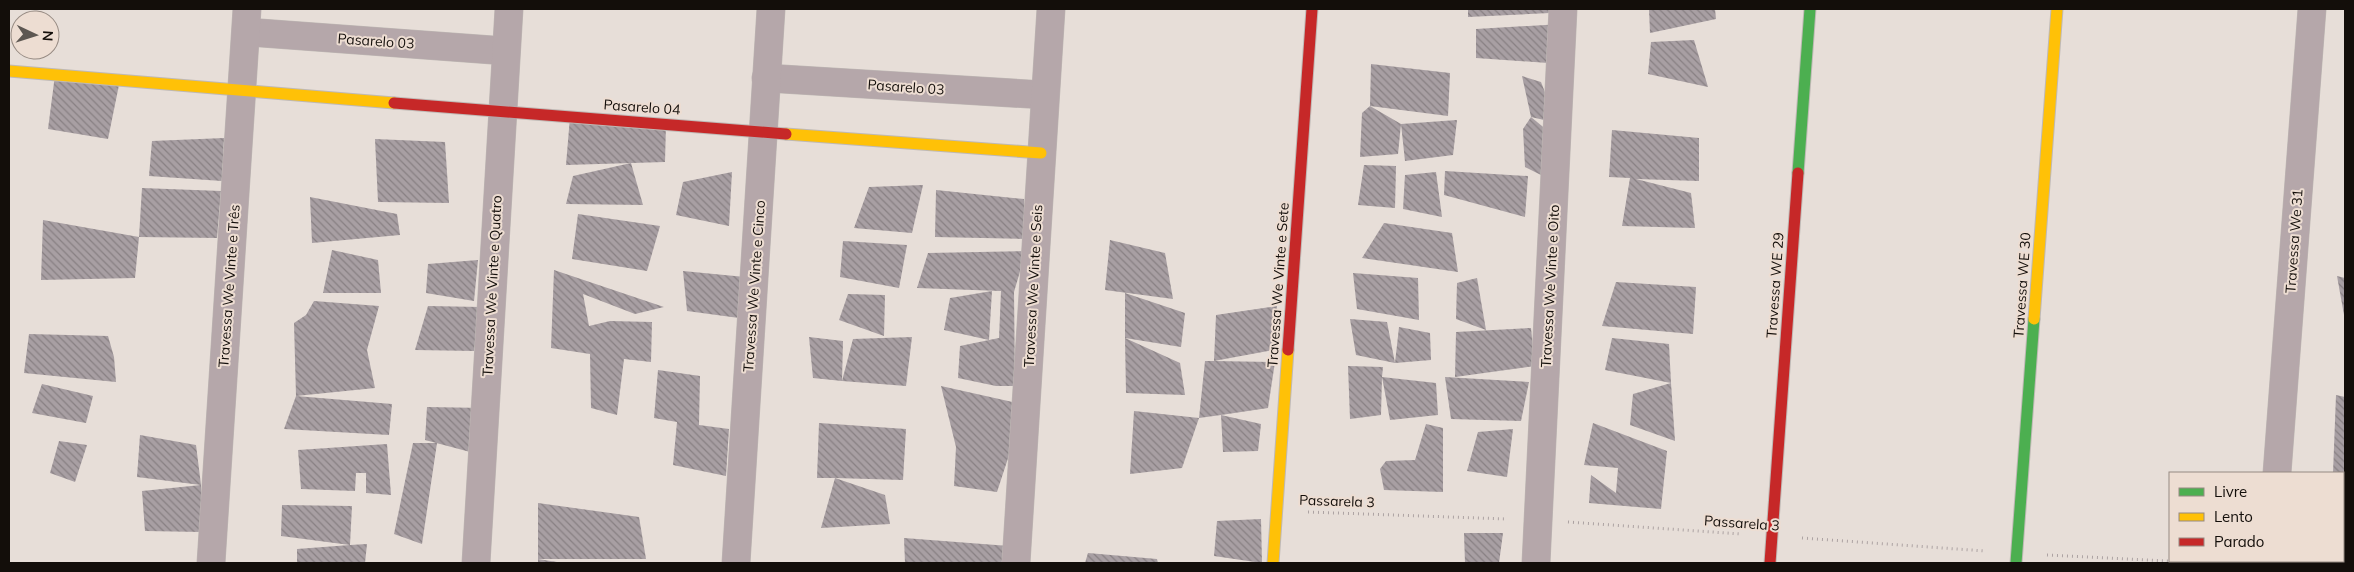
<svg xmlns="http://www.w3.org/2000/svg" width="2354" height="572" font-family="Mulish,sans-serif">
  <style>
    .building { fill: url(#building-back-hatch) }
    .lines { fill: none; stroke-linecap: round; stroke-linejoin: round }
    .street-casing { stroke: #bfb9b5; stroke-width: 29 }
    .fast-casing { stroke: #bfb9b5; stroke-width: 13 }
    .slow-casing { stroke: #bfb9b5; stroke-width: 13 }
    .jam-casing { stroke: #bfb9b5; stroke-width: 13 }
    .path { stroke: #aca2a2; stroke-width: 3; stroke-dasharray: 1 4; stroke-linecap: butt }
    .street { stroke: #b5a7aa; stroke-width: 28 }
    .fast { stroke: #4caf50; stroke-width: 11 }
    .slow { stroke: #ffc107; stroke-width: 11 }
    .jam { stroke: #c62828; stroke-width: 11 }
    .labels { text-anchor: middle; stroke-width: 4; stroke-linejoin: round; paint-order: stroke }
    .street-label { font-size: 14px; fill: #130e0a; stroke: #edddd2 }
  </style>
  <defs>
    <pattern id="building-back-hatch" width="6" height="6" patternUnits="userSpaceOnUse" patternTransform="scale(1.25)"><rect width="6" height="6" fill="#a89fa3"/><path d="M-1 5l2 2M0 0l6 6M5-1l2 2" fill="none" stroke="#888083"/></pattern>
  </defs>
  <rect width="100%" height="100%" fill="#e7ded8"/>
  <g class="building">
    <polygon points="1468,9 1549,9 1550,13 1468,17"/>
    <polygon points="1649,9 1715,9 1716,19 1650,33"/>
    <polygon points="1562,24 1548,63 1476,58 1476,29"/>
    <polygon points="1694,40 1708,87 1648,74 1651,42"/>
    <polygon points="1371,64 1450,73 1448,116 1370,106"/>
    <polygon points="55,75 120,80 108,139 48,129"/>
    <polygon points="1522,76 1541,82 1557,123 1531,117"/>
    <polygon points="1370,106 1401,124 1398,154 1360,157 1362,113"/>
    <polygon points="570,117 666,124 665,162 566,165"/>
    <polygon points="1531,117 1548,131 1541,175 1525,167 1523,129"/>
    <polygon points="1457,120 1453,155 1405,161 1401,124"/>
    <polygon points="1612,130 1699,138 1699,181 1636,179 1691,193 1695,228 1622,226 1630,178 1609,177"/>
    <polygon points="224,138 222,181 149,176 152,141"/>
    <polygon points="375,139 445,142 449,203 378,202"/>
    <polygon points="631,163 643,205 566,204 573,176"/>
    <polygon points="1364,165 1396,166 1395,208 1358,205"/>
    <polygon points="1445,171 1528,176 1525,217 1444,195"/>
    <polygon points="732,172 729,226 676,215 683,182"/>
    <polygon points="1436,172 1442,217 1403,209 1405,175"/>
    <polygon points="923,185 912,233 854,228 869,187"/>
    <polygon points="142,188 221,191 217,238 139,237 135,278 41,280 43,220 139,237"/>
    <polygon points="936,190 1024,199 1026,239 935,237"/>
    <polygon points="310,197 397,214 400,235 312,243"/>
    <polygon points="578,214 660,226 647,271 572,259"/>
    <polygon points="1384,223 1452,233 1458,272 1362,258"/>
    <polygon points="1110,240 1165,253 1173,299 1105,290"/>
    <polygon points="843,241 907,245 899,288 840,277"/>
    <polygon points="332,250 378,260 381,293 323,293"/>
    <polygon points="1026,251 1014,292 1015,386 996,386 958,378 960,346 989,340 944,330 950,298 992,291 989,340 999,338 1001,291 917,288 928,253"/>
    <polygon points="478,260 474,301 426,293 428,264"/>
    <polygon points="554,270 664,307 635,314 583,294 589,326 610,321 652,322 651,362 624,359 617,415 591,408 590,354 551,348"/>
    <polygon points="683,271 745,277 739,318 687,311"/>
    <polygon points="1353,273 1418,278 1419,320 1357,309"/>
    <polygon points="2337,276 2345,278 2345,315 2344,315"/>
    <polygon points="1477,278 1486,330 1456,319 1457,283"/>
    <polygon points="1616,282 1696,287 1693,334 1602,326"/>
    <polygon points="1125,293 1185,313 1181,347 1125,338"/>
    <polygon points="848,294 885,295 884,336 839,320"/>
    <polygon points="314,301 379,306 367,350 375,388 296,396 392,404 389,435 284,429 296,396 294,323 306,315"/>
    <polygon points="428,306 481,307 474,351 415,350"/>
    <polygon points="1277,306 1274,350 1214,361 1275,362 1268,408 1221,415 1261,424 1258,451 1223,452 1221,415 1199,418 1205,361 1214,361 1216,315"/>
    <polygon points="1350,319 1387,322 1395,363 1399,327 1430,333 1431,360 1395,363 1356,355"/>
    <polygon points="1531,328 1535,366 1455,377 1456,332"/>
    <polygon points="29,334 108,336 114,357 116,382 24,373"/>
    <polygon points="809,337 843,341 842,381 813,378"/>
    <polygon points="912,337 906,386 842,381 853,339"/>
    <polygon points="1125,338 1180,363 1185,395 1126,393"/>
    <polygon points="1612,338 1669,344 1671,383 1605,370"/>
    <polygon points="1348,366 1383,367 1382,377 1436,383 1438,415 1390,420 1382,377 1381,415 1350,419"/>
    <polygon points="658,370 700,376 699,425 729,429 726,476 673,465 677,422 654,418"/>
    <polygon points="1445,377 1529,382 1521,421 1451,419"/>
    <polygon points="1671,383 1675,441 1630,425 1633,394"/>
    <polygon points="42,384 93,396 86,423 32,413"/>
    <polygon points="941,386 1017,403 1012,446 997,492 954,486 956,447"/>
    <polygon points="2336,395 2345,397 2345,545 2343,545 2343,473 2333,473"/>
    <polygon points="427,407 485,408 474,453 425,440"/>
    <polygon points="1134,411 1199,418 1182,468 1130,474"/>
    <polygon points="819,423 906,429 903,480 835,478 885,495 890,524 821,528 835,478 817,478"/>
    <polygon points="1593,423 1667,451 1661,509 1589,503 1591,475 1616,493 1618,468 1584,465"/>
    <polygon points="1426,424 1443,428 1443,492 1384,490 1380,469 1386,461 1415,460"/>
    <polygon points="1513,429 1507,477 1467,471 1478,432"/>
    <polygon points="140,435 196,445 201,485 137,477"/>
    <polygon points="59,441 87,445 75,482 50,473"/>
    <polygon points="413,443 437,443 422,544 394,534"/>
    <polygon points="387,444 391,495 366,493 366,473 356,473 355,491 301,489 298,450"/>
    <polygon points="201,485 201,532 145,531 142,491"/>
    <polygon points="538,503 639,517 646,559 538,559"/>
    <polygon points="282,505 352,506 350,545 367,544 365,563 297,563 297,549 350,545 281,536"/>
    <polygon points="1261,519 1262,563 1214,556 1217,521"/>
    <polygon points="1464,533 1503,533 1499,563 1465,563"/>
    <polygon points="904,538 1009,546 1005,563 905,563"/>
    <polygon points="1088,553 1157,559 1158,563 1085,563"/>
    <polygon points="538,559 557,562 557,563 538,563"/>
  </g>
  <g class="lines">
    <defs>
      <g id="street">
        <polyline points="246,32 506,51"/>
        <polyline points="766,78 1045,95"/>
        <polyline points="2277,473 2312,9"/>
        <polyline points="211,563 247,9"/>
        <polyline points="476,563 509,9"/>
        <polyline points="736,563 771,9"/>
        <polyline points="1016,563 1051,9"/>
        <polyline points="1536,563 1563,9"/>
        <polyline points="2270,563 2270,561"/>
      </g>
      <g id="fast">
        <polyline points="1798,173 1810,9"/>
        <polyline points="2016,563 2034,319"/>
      </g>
      <g id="slow">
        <polyline points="9,71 394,103"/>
        <polyline points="786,134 1041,153"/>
        <polyline points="2034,319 2057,9"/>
        <polyline points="1273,563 1288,350"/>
      </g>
      <g id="jam">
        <polyline points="394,103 786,134"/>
        <polyline points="1288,350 1312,9"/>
        <polyline points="1770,563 1798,173"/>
      </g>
    </defs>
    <use href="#street" class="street-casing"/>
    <use href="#fast" class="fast-casing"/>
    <use href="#slow" class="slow-casing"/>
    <use href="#jam" class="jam-casing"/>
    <g class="path">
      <polyline points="1308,512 1507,519"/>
      <polyline points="1568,522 1741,534"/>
      <polyline points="1802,538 1985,551"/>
      <polyline points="2047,555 2206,563"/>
    </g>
    <use href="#street" class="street"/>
    <use href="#fast" class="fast"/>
    <use href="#slow" class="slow"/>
    <use href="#jam" class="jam"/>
  </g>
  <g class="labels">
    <g class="street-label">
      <text transform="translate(376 41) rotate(4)" y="5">Pasarelo 03</text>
      <text transform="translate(906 87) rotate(4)" y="5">Pasarelo 03</text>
      <text transform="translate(642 107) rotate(4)" y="5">Pasarelo 04</text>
      <text transform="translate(2294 241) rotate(-86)" y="5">Travessa We 31</text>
      <text transform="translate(1278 285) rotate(-86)" y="5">Travessa We Vinte e Sete</text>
      <text transform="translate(1775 285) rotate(-86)" y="5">Travessa WE 29</text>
      <text transform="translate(2022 285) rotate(-86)" y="5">Travessa WE 30</text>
      <text transform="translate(229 286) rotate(-86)" y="5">Travessa We Vinte e Três</text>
      <text transform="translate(492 286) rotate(-87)" y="5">Travessa We Vinte e Quatro</text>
      <text transform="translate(754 286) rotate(-86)" y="5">Travessa We Vinte e Cinco</text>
      <text transform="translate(1033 286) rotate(-87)" y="5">Travessa We Vinte e Seis</text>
      <text transform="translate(1550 286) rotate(-87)" y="5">Travessa We Vinte e Oito</text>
      <text transform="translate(1337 501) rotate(2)" y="5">Passarela 3</text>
      <text transform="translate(1742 523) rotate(4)" y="5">Passarela 3</text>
    </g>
  </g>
  <rect width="2354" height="572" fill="none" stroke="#130e0a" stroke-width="20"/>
  <rect x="2169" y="472" width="175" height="90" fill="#edddd2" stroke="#968a82"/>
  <rect x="2179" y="488" width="25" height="8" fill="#4caf50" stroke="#968a82"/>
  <text x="2214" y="497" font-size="15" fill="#130e0a">Livre</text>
  <rect x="2179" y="513" width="25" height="8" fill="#ffc107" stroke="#968a82"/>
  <text x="2214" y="522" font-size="15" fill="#130e0a">Lento</text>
  <rect x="2179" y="538" width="25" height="8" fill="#c62828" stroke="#968a82"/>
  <text x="2214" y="547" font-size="15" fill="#130e0a">Parado</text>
  <g transform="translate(35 35) rotate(94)"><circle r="24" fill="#edddd2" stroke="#968a82"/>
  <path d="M0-4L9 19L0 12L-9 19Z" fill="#5d5752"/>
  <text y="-8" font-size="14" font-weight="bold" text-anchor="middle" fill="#130e0a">N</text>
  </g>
</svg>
